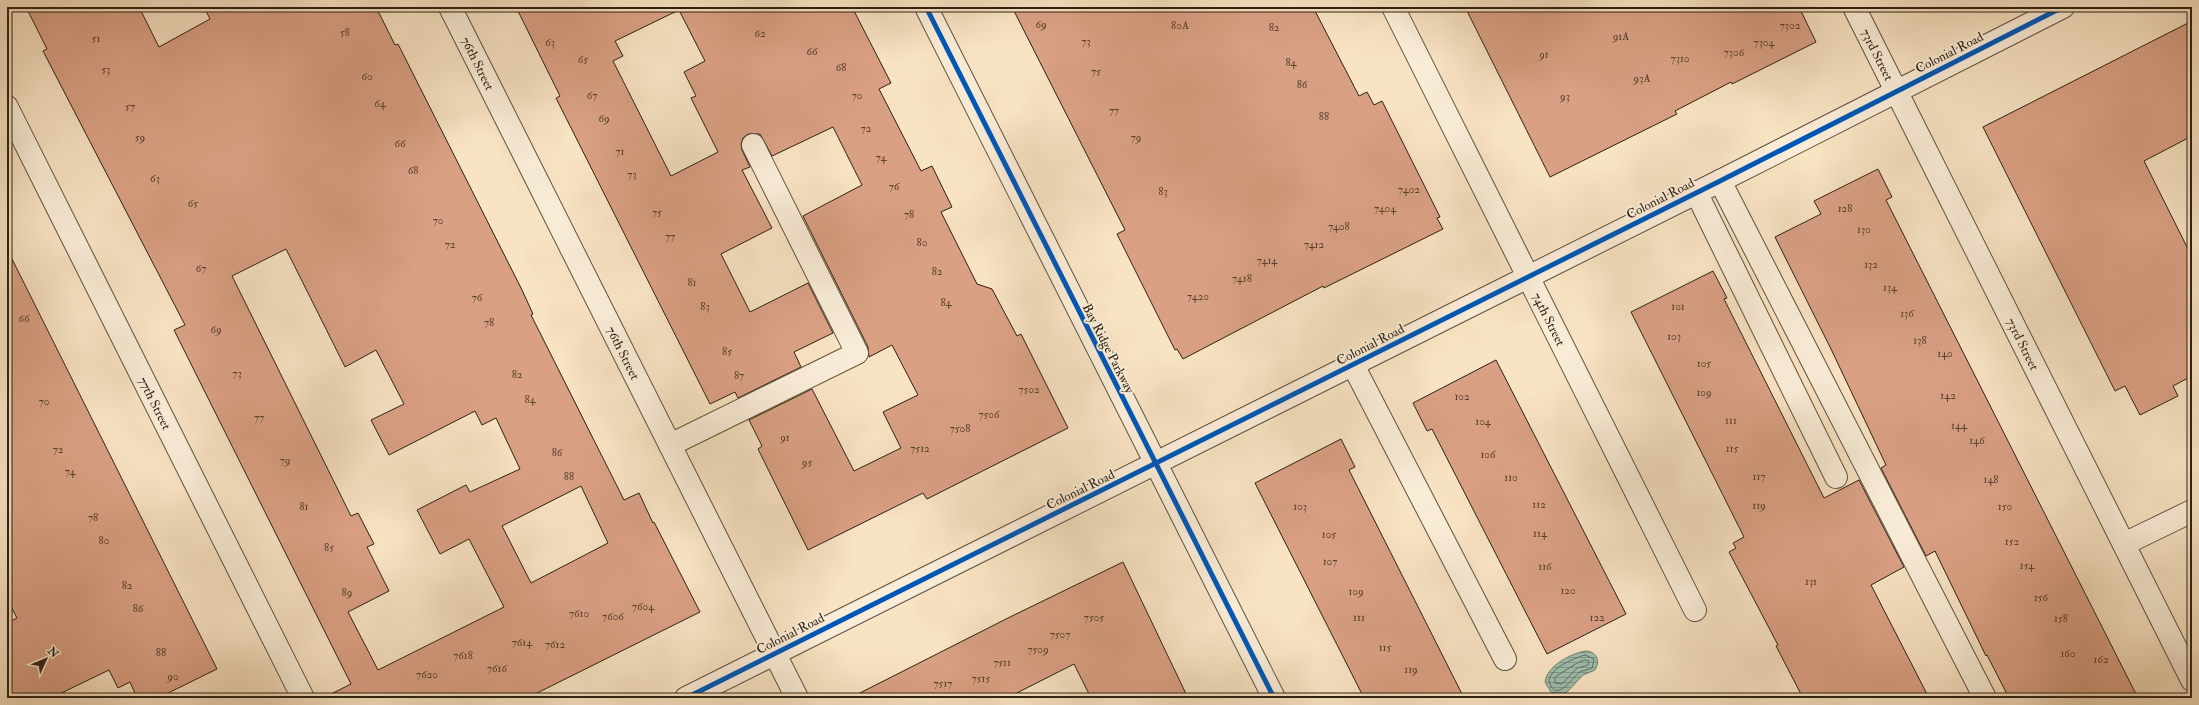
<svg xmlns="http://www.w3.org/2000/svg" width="2199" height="705" font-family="'IM FELL Double Pica',serif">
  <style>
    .water { fill: url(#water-rules); stroke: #708070 }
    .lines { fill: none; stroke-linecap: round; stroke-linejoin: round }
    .shore { stroke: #657060; stroke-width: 1 }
    .building { fill: #daa084; stroke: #2c2112; fill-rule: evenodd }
    .minor-casing { stroke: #5f523e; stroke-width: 24 }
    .minor { stroke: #faedd8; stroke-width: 22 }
    .cycleway-casing { stroke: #faedd8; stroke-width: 8 }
    .cycleway { stroke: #0057b8; stroke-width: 5 }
    .labels { text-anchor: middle; stroke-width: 4; stroke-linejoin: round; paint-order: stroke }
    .number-label { font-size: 11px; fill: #58412e }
    .street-label { font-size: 13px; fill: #2c2112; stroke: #faedd8 }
  </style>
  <defs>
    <pattern id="water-rules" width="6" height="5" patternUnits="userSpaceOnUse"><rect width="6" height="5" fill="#9ebfaf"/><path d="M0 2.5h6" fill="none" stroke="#819b8d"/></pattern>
  </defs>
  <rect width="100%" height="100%" fill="#f8e3c3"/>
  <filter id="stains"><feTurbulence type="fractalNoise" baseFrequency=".005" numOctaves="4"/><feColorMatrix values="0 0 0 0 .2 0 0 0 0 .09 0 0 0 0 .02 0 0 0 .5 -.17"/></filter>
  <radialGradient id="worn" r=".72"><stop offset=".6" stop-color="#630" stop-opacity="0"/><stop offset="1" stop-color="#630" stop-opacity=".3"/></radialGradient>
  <path class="water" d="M1585 651C1596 651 1601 660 1595 670L1583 675 1567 692 1562 694 1551 692 1545 682C1547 666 1570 654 1585 651Z"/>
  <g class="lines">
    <g class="shore">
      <path d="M1585 655 1594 659 1592 668C1588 670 1584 670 1580 672 1572 677 1556 705 1549 681 1550 668 1574 658 1585 655Z"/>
      <polygon points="1585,660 1589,661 1588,665 1577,668 1562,684 1555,683 1555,677 1577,663"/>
    </g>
  </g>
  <g class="building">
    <path d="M26 7H139L159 47 210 19 204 7H376L395 45 398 44 522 290 533 314 531 315 624 500 639 493 653 523 654 522 700 612 527 698H323L351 684 174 330 185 325 43 51 47 49ZM286 249 345 367 376 350 404 404 371 420 389 455 475 411 482 425 496 418 520 469 470 492 466 485 417 510 440 554 469 539 504 607 378 670 348 612 389 591 367 547 374 544 358 513 351 516 232 276ZM581 486 608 543 531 583 502 526Z"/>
    <path d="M516 7H852L891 83 879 89 921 171 932 166 952 207 941 212 977 284 992 289 1017 336 1021 334 1068 428 927 499 923 493 808 550 758 449 762 446 749 420 812 389 854 471 901 448 883 412 918 395 892 345 869 357 868 347 803 216 862 185 833 127 772 156 760 134H748L743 138 741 144 742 150 750 167 742 170 772 228 721 254 750 312 808 283 833 333 794 352 801 367 738 398 735 392 710 404 556 98 560 96ZM679 10 705 61 684 72 696 96 691 98 718 152 671 176 613 61 623 56 615 41Z"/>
    <polygon points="1012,7 1313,7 1359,96 1367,92 1374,105 1382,101 1440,217 1437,218 1443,229 1324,288 1323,286 1183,359 1177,349 1175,350 1117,234 1125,230"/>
    <polygon points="1465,7 1799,7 1816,42 1732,84 1731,82 1675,111 1677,114 1550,177"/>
    <polygon points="2192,21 2192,136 2144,161 2192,257 2192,376 2173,386 2178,396 2140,415 2125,386 2115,391 1983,127"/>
    <polygon points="1878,169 1892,197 1886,200 2138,698 2009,698 1987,655 1986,656 1935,551 1926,556 1881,468 1886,465 1831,349 1775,237 1821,214 1814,201"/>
    <polygon points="7,249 217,669 158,698 137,698 130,682 118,688 109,670 51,698 7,698 7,623 17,618 7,599"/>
    <polygon points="1713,271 1727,298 1724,299 1824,498 1859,480 1904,567 1871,585 1929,698 1803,698 1776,646 1778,645 1729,552 1736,548 1733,543 1744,537 1631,312"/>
    <polygon points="1496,360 1626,614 1547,654 1432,429 1427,431 1413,403"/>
    <polygon points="1341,439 1355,467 1349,470 1464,698 1364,698 1255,483"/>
    <polygon points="1123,562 1188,698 1091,698 1074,664 1007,698 850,698 1010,617"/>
  </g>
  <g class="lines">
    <defs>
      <g id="minor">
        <path id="s1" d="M450 7 797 698"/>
        <polyline points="926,7 1274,698"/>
        <path id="s2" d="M1393 7 1695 610"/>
        <path id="s3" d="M1854 7 2192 680"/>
        <path id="s4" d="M7 107 303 698"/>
        <polyline points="1720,181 1985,698"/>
        <polyline points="1696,192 1836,477"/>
        <polyline points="1353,365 1505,659"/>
        <polyline points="670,445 857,353 753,145"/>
        <polyline points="2124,544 2192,511"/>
        <polyline points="686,698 1720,181 2063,7"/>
      </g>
    </defs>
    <use href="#minor" class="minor-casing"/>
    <use href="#minor" class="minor"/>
    <defs>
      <g id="cycleway">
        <polyline points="926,7 1274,698"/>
        <polyline points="686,698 1720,181 2063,7"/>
      </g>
    </defs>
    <use href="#cycleway" class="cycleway-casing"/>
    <use href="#cycleway" class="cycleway"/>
  </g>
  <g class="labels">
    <g class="number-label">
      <text x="1041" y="28">69</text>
      <text x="1180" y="29">80A</text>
      <text x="1790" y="29">7302</text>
      <text x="1274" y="31">82</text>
      <text x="345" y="36">58</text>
      <text x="760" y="37">62</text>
      <text x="1621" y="40">91A</text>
      <text x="96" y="42">51</text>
      <text x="1086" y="45">73</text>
      <text x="550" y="46">63</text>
      <text x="1764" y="46">7304</text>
      <text x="812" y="55">66</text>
      <text x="1734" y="56">7306</text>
      <text x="1544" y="58">91</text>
      <text x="1680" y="62">7310</text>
      <text x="583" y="63">65</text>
      <text x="1291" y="66">84</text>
      <text x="841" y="71">68</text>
      <text x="106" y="73">53</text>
      <text x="1096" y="75">75</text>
      <text x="367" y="80">60</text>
      <text x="1642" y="82">93A</text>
      <text x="1302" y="88">86</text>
      <text x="592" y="99">67</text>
      <text x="857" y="99">70</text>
      <text x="1565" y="100">93</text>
      <text x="380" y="107">64</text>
      <text x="130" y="110">57</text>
      <text x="1114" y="114">77</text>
      <text x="1324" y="120">88</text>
      <text x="604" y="122">69</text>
      <text x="866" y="132">72</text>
      <text x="140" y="141">59</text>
      <text x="1136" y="141">79</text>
      <text x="400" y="147">66</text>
      <text x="620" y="155">71</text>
      <text x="881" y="161">74</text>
      <text x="413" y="174">68</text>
      <text x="632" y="178">73</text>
      <text x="155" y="182">63</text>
      <text x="894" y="190">76</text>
      <text x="1409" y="193">7402</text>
      <text x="1163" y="195">83</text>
      <text x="193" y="207">65</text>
      <text x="1385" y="212">7404</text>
      <text x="1845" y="212">128</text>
      <text x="657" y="216">75</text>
      <text x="909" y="218">78</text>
      <text x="438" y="224">70</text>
      <text x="1339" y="230">7408</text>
      <text x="1864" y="233">130</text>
      <text x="670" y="240">77</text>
      <text x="922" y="246">80</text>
      <text x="450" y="248">72</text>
      <text x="1314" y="248">7412</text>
      <text x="1267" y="264">7414</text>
      <text x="1871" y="268">132</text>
      <text x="201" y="272">67</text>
      <text x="937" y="275">82</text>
      <text x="1242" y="282">7418</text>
      <text x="692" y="286">81</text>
      <text x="1890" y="291">134</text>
      <text x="1198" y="300">7420</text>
      <text x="477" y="301">76</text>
      <text x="946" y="306">84</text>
      <text x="705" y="310">83</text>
      <text x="1678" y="310">101</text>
      <text x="1907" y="317">136</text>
      <text x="24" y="322">66</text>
      <text x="489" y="326">78</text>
      <text x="216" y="333">69</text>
      <text x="1674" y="340">103</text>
      <text x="1920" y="344">138</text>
      <text x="727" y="355">85</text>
      <text x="1945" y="357">140</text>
      <text x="1704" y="367">105</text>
      <text x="237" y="377">73</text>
      <text x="517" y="378">82</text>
      <text x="739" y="379">87</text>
      <text x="1029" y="393">7502</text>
      <text x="1704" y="396">109</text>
      <text x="1948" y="399">142</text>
      <text x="1462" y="400">102</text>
      <text x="530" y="403">84</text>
      <text x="44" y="405">70</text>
      <text x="989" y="418">7506</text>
      <text x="259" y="421">77</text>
      <text x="1731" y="424">111</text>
      <text x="1483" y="425">104</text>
      <text x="1959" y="429">144</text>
      <text x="960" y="432">7508</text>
      <text x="785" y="441">91</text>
      <text x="1977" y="444">146</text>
      <text x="920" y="452">7512</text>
      <text x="1732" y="452">115</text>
      <text x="58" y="453">72</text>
      <text x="557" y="456">86</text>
      <text x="1488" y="458">106</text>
      <text x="285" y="464">79</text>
      <text x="807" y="466">95</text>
      <text x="70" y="475">74</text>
      <text x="569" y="480">88</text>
      <text x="1759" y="480">117</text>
      <text x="1511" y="481">110</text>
      <text x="1991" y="483">148</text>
      <text x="1539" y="508">112</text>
      <text x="1759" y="509">119</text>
      <text x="304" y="510">81</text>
      <text x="1300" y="510">103</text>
      <text x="2005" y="510">150</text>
      <text x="93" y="521">78</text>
      <text x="1540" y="537">114</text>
      <text x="1329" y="538">105</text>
      <text x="104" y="544">80</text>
      <text x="2012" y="545">152</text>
      <text x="329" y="551">85</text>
      <text x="1330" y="565">107</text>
      <text x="2027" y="569">154</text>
      <text x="1545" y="570">116</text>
      <text x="1811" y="585">131</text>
      <text x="127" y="589">82</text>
      <text x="1568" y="594">120</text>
      <text x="1356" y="595">109</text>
      <text x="347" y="596">89</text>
      <text x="2041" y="601">156</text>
      <text x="643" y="610">7604</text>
      <text x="138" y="612">86</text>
      <text x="579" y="617">7610</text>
      <text x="613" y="620">7606</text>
      <text x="1094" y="621">7505</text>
      <text x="1359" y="621">111</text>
      <text x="1597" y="621">122</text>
      <text x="2061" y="622">158</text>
      <text x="1060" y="638">7507</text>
      <text x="522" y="646">7614</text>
      <text x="555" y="648">7612</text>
      <text x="1385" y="651">115</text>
      <text x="1038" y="653">7509</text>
      <text x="161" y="656">88</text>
      <text x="2068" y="657">160</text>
      <text x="463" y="659">7618</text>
      <text x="2101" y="663">162</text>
      <text x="1002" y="666">7511</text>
      <text x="497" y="672">7616</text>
      <text x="1411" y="673">119</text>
      <text x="427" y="678">7620</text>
      <text x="173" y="680">90</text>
      <text x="981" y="682">7515</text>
      <text x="943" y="687">7517</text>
    </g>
    <g class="street-label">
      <text transform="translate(1949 52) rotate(-27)" y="5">Colonial Road</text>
      <text dy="5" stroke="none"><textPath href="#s3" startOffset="53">73rd Street</textPath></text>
      <text dy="5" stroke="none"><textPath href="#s1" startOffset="63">76th Street</textPath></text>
      <text transform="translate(1660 198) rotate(-27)" y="5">Colonial Road</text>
      <text dy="5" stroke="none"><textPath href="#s2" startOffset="349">74th Street</textPath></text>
      <text transform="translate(1370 344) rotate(-27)" y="5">Colonial Road</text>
      <text dy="5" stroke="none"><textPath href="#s3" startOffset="377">73rd Street</textPath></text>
      <text transform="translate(1109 348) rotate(63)" y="5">Bay Ridge Parkway</text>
      <text dy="5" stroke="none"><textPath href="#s1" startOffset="387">76th Street</textPath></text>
      <text dy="5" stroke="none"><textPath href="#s4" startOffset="331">77th Street</textPath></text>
      <text transform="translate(1080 489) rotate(-26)" y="5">Colonial Road</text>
      <text transform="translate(790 633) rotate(-27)" y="5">Colonial Road</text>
    </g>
  </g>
  <rect width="2199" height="705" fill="none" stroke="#f8e3c3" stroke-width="24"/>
  <rect x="8" y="8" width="2183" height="689" fill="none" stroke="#2c2112" stroke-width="2"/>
  <rect x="12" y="12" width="2175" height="681" fill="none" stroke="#2c2112"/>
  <g transform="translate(46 659) rotate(46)" stroke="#faedd8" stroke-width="3" paint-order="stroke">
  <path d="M0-3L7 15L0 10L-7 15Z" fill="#2c2112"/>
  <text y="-6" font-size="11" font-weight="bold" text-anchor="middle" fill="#2c2112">N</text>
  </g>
  <rect width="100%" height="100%" filter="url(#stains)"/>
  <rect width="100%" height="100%" fill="url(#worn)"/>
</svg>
